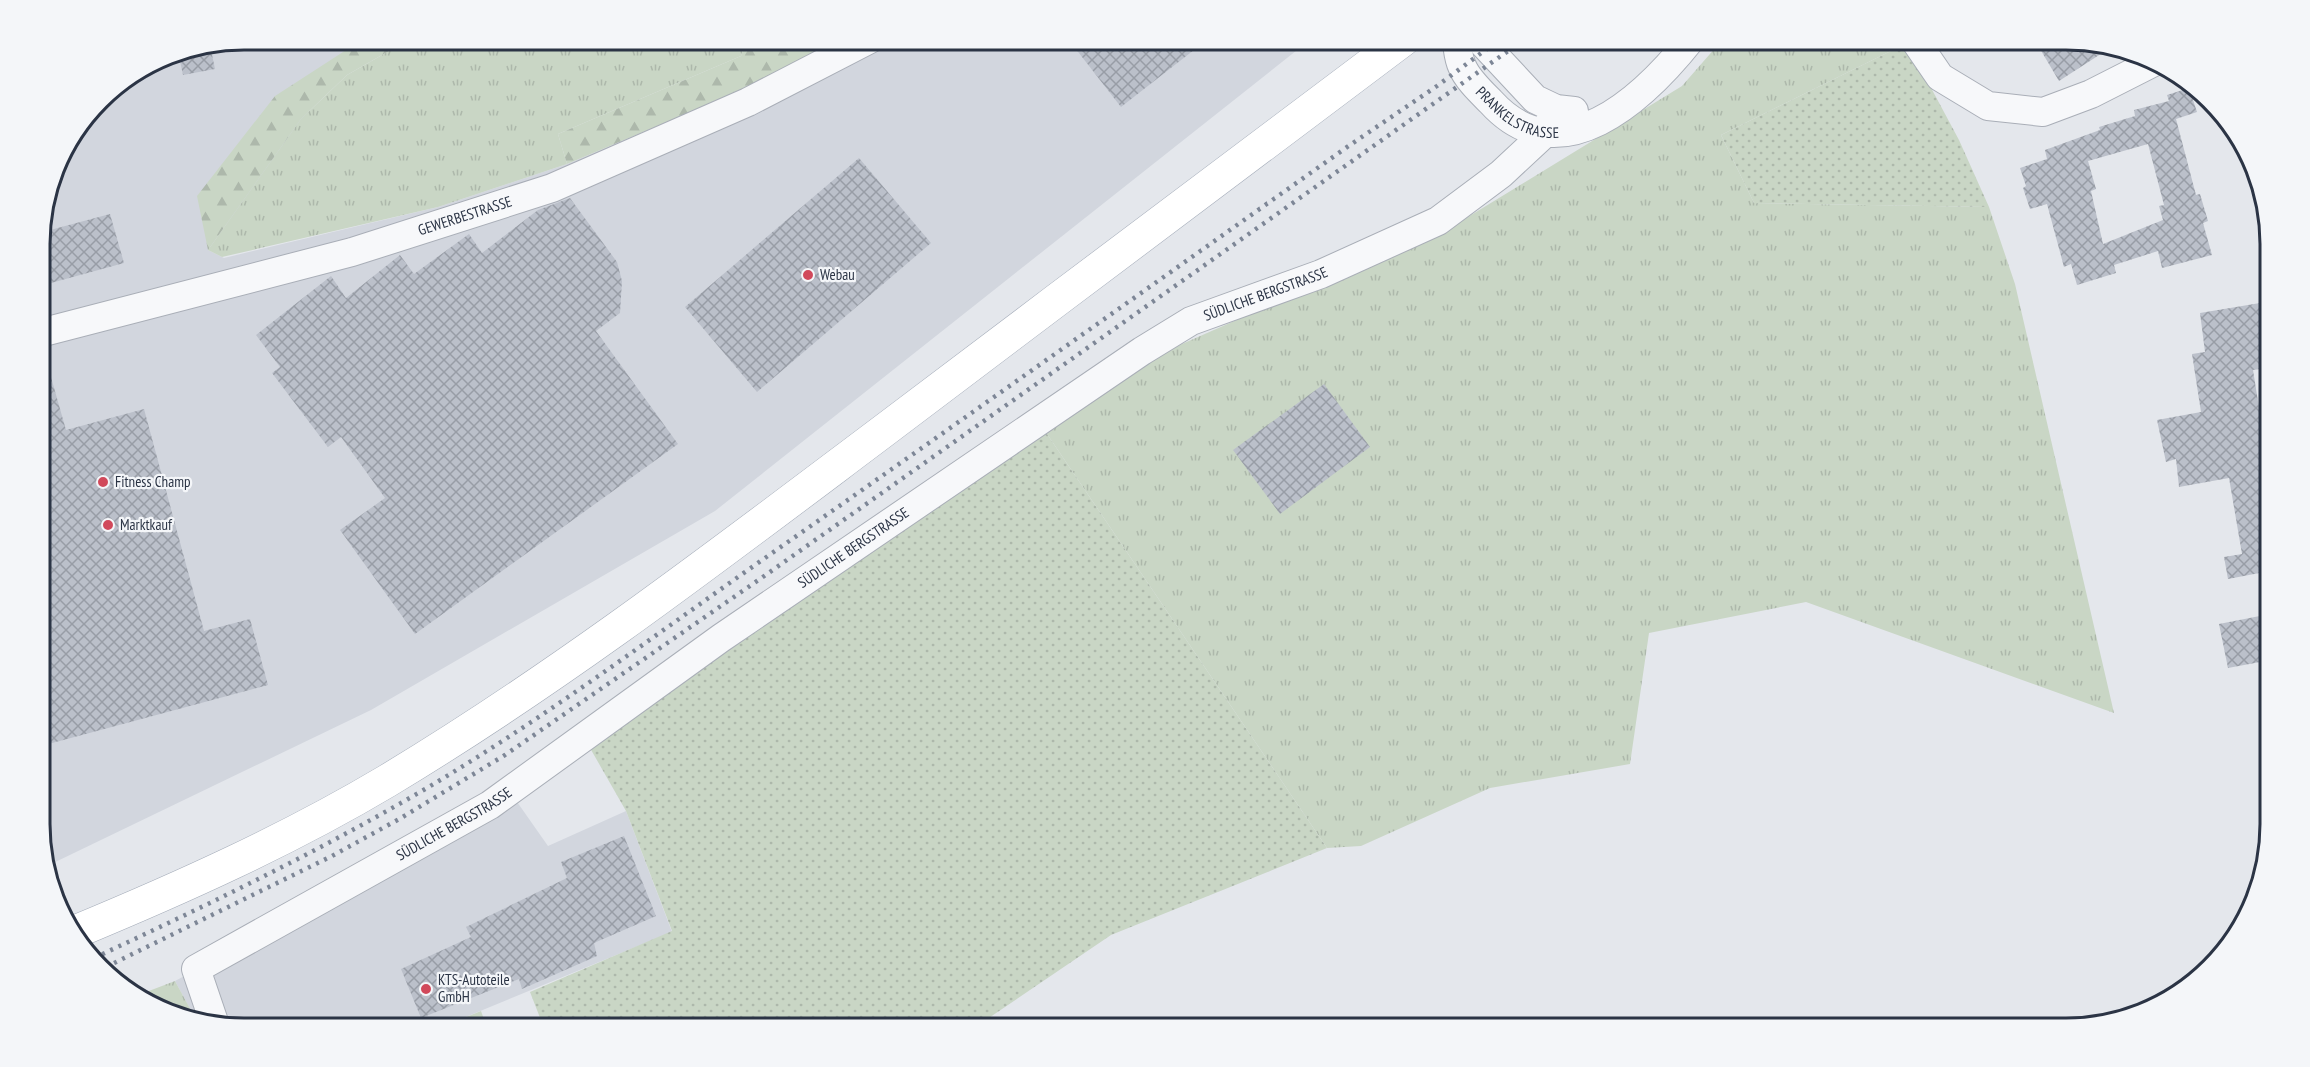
<svg xmlns="http://www.w3.org/2000/svg" width="2310" height="1067" font-family="'PT Sans Narrow',sans-serif">
  <style>
    .built { fill: #d2d6de }
    .grass { fill: url(#grass-tufts) }
    .forest { fill: url(#forest-firs) }
    .park { fill: url(#park-dots) }
    .building { fill: url(#building-cross-hatch); fill-rule: evenodd }
    .lines { fill: none; stroke-linecap: round; stroke-linejoin: round }
    .minor-casing { stroke: #a9aeb7; stroke-width: 30 }
    .primary-casing { stroke: #a3abb8; stroke-width: 34 }
    .minor { stroke: #f7f8fa; stroke-width: 28 }
    .primary { stroke: #fff; stroke-width: 33 }
    .rail { stroke: #7d8696; stroke-width: 4.5; stroke-dasharray: 3 6; stroke-linecap: butt }
    .poi-dot { fill: #d1495b; stroke: #f4f6f9; stroke-width: 2 }
    .labels { text-anchor: middle; stroke-width: 4.5; stroke-linejoin: round; paint-order: stroke }
    .street-label { font-size: 15px; fill: #2b3445; stroke: #f4f6f9 }
    .poi-label { font-size: 15px; fill: #2b3445; stroke: #f4f6f9; text-anchor: start }
    .rim { fill: none; stroke: #2b3445; stroke-width: 3 }
  </style>
  <defs>
    <pattern id="grass-tufts" width="24" height="20" patternUnits="userSpaceOnUse" patternTransform="scale(1.5)"><rect width="24" height="20" fill="#c9d6c5"/><path d="M3 7l-1-3M5 7V3M7 7l1-3M15 17l-1-3M17 17v-4M19 17l1-3" fill="none" stroke="#adb8ab"/></pattern>
    <pattern id="forest-firs" width="22" height="20" patternUnits="userSpaceOnUse" patternTransform="scale(1.5)"><rect width="22" height="20" fill="#c9d6c5"/><path d="M5 1l3.5 6h-7zM16 11l3.5 6h-7z" fill="#adb8ab"/></pattern>
    <pattern id="park-dots" width="8" height="8" patternUnits="userSpaceOnUse" patternTransform="scale(1.5)"><rect width="8" height="8" fill="#c9d6c5"/><path d="M2 2h.1M6 6h.1" fill="none" stroke="#adb8ab" stroke-width="1.8" stroke-linecap="round"/></pattern>
    <pattern id="building-cross-hatch" width="8" height="8" patternUnits="userSpaceOnUse" patternTransform="scale(1.5)"><rect width="8" height="8" fill="#bbc0ca"/><path d="M0 0l8 8M0 8l8-8" fill="none" stroke="#989da6"/></pattern>
  </defs>
  <rect width="100%" height="100%" fill="#e4e7ec"/>
  <g class="built">
    <polygon points="243,39 360,39 360,41 208,250 224,258 438,207 567,164 771,78 845,39 1311,39 715,511 371,710 47,866 41,851 39,229 60,153 108,90 165,54"/>
    <polygon points="515,799 548,846 626,811 672,932 439,1028 243,1028 195,1018 175,981"/>
  </g>
  <g class="grass">
    <polygon points="410,39 746,39 741,56 558,134 567,164 438,207 222,257 208,250 301,119 347,75"/>
    <polygon points="1723,39 1905,39 1907,43 1721,135 1754,203 1989,207 2015,284 2114,713 1806,602 1649,633 1630,764 1490,788 1361,846 1327,848 1043,428 1166,351 1458,223 1682,86"/>
    <polygon points="175,981 193,1014 195,1018 165,1012 141,994"/>
    <polygon points="481,1011 487,1028 439,1028"/>
  </g>
  <g class="forest">
    <polygon points="360,39 410,39 347,75 301,119 208,250 197,196 275,96 360,41"/>
    <polygon points="746,39 845,39 771,78 567,164 558,134 741,56"/>
  </g>
  <g class="park">
    <polygon points="1907,43 1959,140 1989,207 1754,203 1721,135"/>
    <polygon points="1043,428 1327,848 1111,935 974,1028 544,1028 530,992 672,931 626,811 586,741"/>
  </g>
  <g class="building">
    <polygon points="1068,39 1208,39 1121,107"/>
    <polygon points="2054,39 2067,39 2110,48 2059,81 2040,49"/>
    <polygon points="210,45 215,69 183,75 178,52"/>
    <path d="M2189 88 2197 112 2176 119 2196 195 2200 194 2208 221 2203 223 2212 255 2162 268 2158 251 2114 265 2116 273 2077 285 2071 264 2064 267 2047 204 2030 209 2023 188 2026 186 2020 168 2047 159 2045 150 2100 130 2099 127 2135 116 2134 110 2169 101 2167 95ZM2148 144 2164 205 2159 206 2163 220 2103 244 2091 191 2096 189 2088 161Z"/>
    <polygon points="859,158 931,243 757,392 685,307"/>
    <polygon points="570,198 617,262 622,281 620,313 596,331 678,444 415,634 340,530 385,498 341,437 328,447 272,373 280,367 256,335 331,276 346,298 400,255 414,274 469,234 482,253 538,210"/>
    <polygon points="110,214 124,263 40,286 39,233"/>
    <polygon points="2260,303 2267,368 2253,370 2265,445 2261,445 2265,472 2262,472 2270,519 2270,571 2228,579 2224,557 2242,554 2229,478 2179,487 2176,459 2166,462 2157,420 2201,412 2192,354 2205,352 2200,313"/>
    <polygon points="47,363 66,430 144,409 204,631 250,619 268,685 41,746 40,364"/>
    <polygon points="1324,384 1370,447 1280,514 1233,450"/>
    <polygon points="2270,614 2271,660 2228,668 2219,624"/>
    <polygon points="624,836 656,916 594,943 597,956 522,989 519,979 421,1018 401,969 471,937 466,927 567,878 561,862"/>
  </g>
  <g class="lines">
    <defs>
      <g id="minor">
        <path id="s1" d="M1456 39C1458 47 1458 58 1462 66 1467 79 1481 92 1491 102 1560 178 1644 98 1691 39"/>
        <polyline points="1479,39 1535,99 1556,109 1574,111"/>
        <polyline points="1914,39 1940,77 1988,106 2043,112 2091,94 2154,62"/>
        <path id="s2" d="M40 333 352 252 552 188 748 102 870 39"/>
        <path id="s3" d="M214 1022 196 969 490 805 721 638 1142 351 1191 321 1321 274 1438 221 1501 174 1544 134 1556 109"/>
      </g>
      <path id="primary" d="M75 932C181 888 288 840 387 781 560 677 721 553 882 432 1056 301 1229 169 1404 39"/>
    </defs>
    <use href="#minor" class="minor-casing"/>
    <use href="#primary" class="primary-casing"/>
    <use href="#minor" class="minor"/>
    <use href="#primary" class="primary"/>
    <g class="rail">
      <path d="M94 958C212 903 330 846 442 779 554 711 658 633 765 558 961 421 1155 283 1350 145L1437 86 1500 39"/>
      <polyline points="106,967 332,856 401,818 505,755 760,579 1525,39"/>
    </g>
  </g>
  <g class="poi-dot">
    <circle cx="808" cy="275" r="6"/>
    <circle cx="103" cy="482" r="6"/>
    <circle cx="108" cy="525" r="6"/>
    <circle cx="426" cy="989" r="6"/>
  </g>
  <g class="labels">
    <g class="street-label">
      <text dy="5" stroke="none"><textPath href="#s1" startOffset="104">PRANKELSTRASSE</textPath></text>
      <text dy="5" stroke="none"><textPath href="#s2" startOffset="441">GEWERBESTRASSE</textPath></text>
      <text dy="5" stroke="none"><textPath href="#s3" startOffset="1324">SÜDLICHE BERGSTRASSE</textPath></text>
      <text dy="5" stroke="none"><textPath href="#s3" startOffset="838">SÜDLICHE BERGSTRASSE</textPath></text>
      <text dy="5" stroke="none"><textPath href="#s3" startOffset="352">SÜDLICHE BERGSTRASSE</textPath></text>
    </g>
    <g class="poi-label">
      <text x="820" y="280">Webau</text>
      <text x="115" y="487">Fitness Champ</text>
      <text x="120" y="530">Marktkauf</text>
      <text x="438" y="985">KTS-Autoteile<tspan x="438" dy="17">GmbH</tspan></text>
    </g>
  </g>
  <path d="M0 0H2310V1067H0ZM244 50H2066A194 194 0 0 1 2260 244V824A194 194 0 0 1 2066 1018H244A194 194 0 0 1 50 824V244A194 194 0 0 1 244 50Z" fill="#f4f6f9" fill-rule="evenodd"/>
  <path class="rim" d="M244 50H2066A194 194 0 0 1 2260 244V824A194 194 0 0 1 2066 1018H244A194 194 0 0 1 50 824V244A194 194 0 0 1 244 50Z"/>
</svg>
